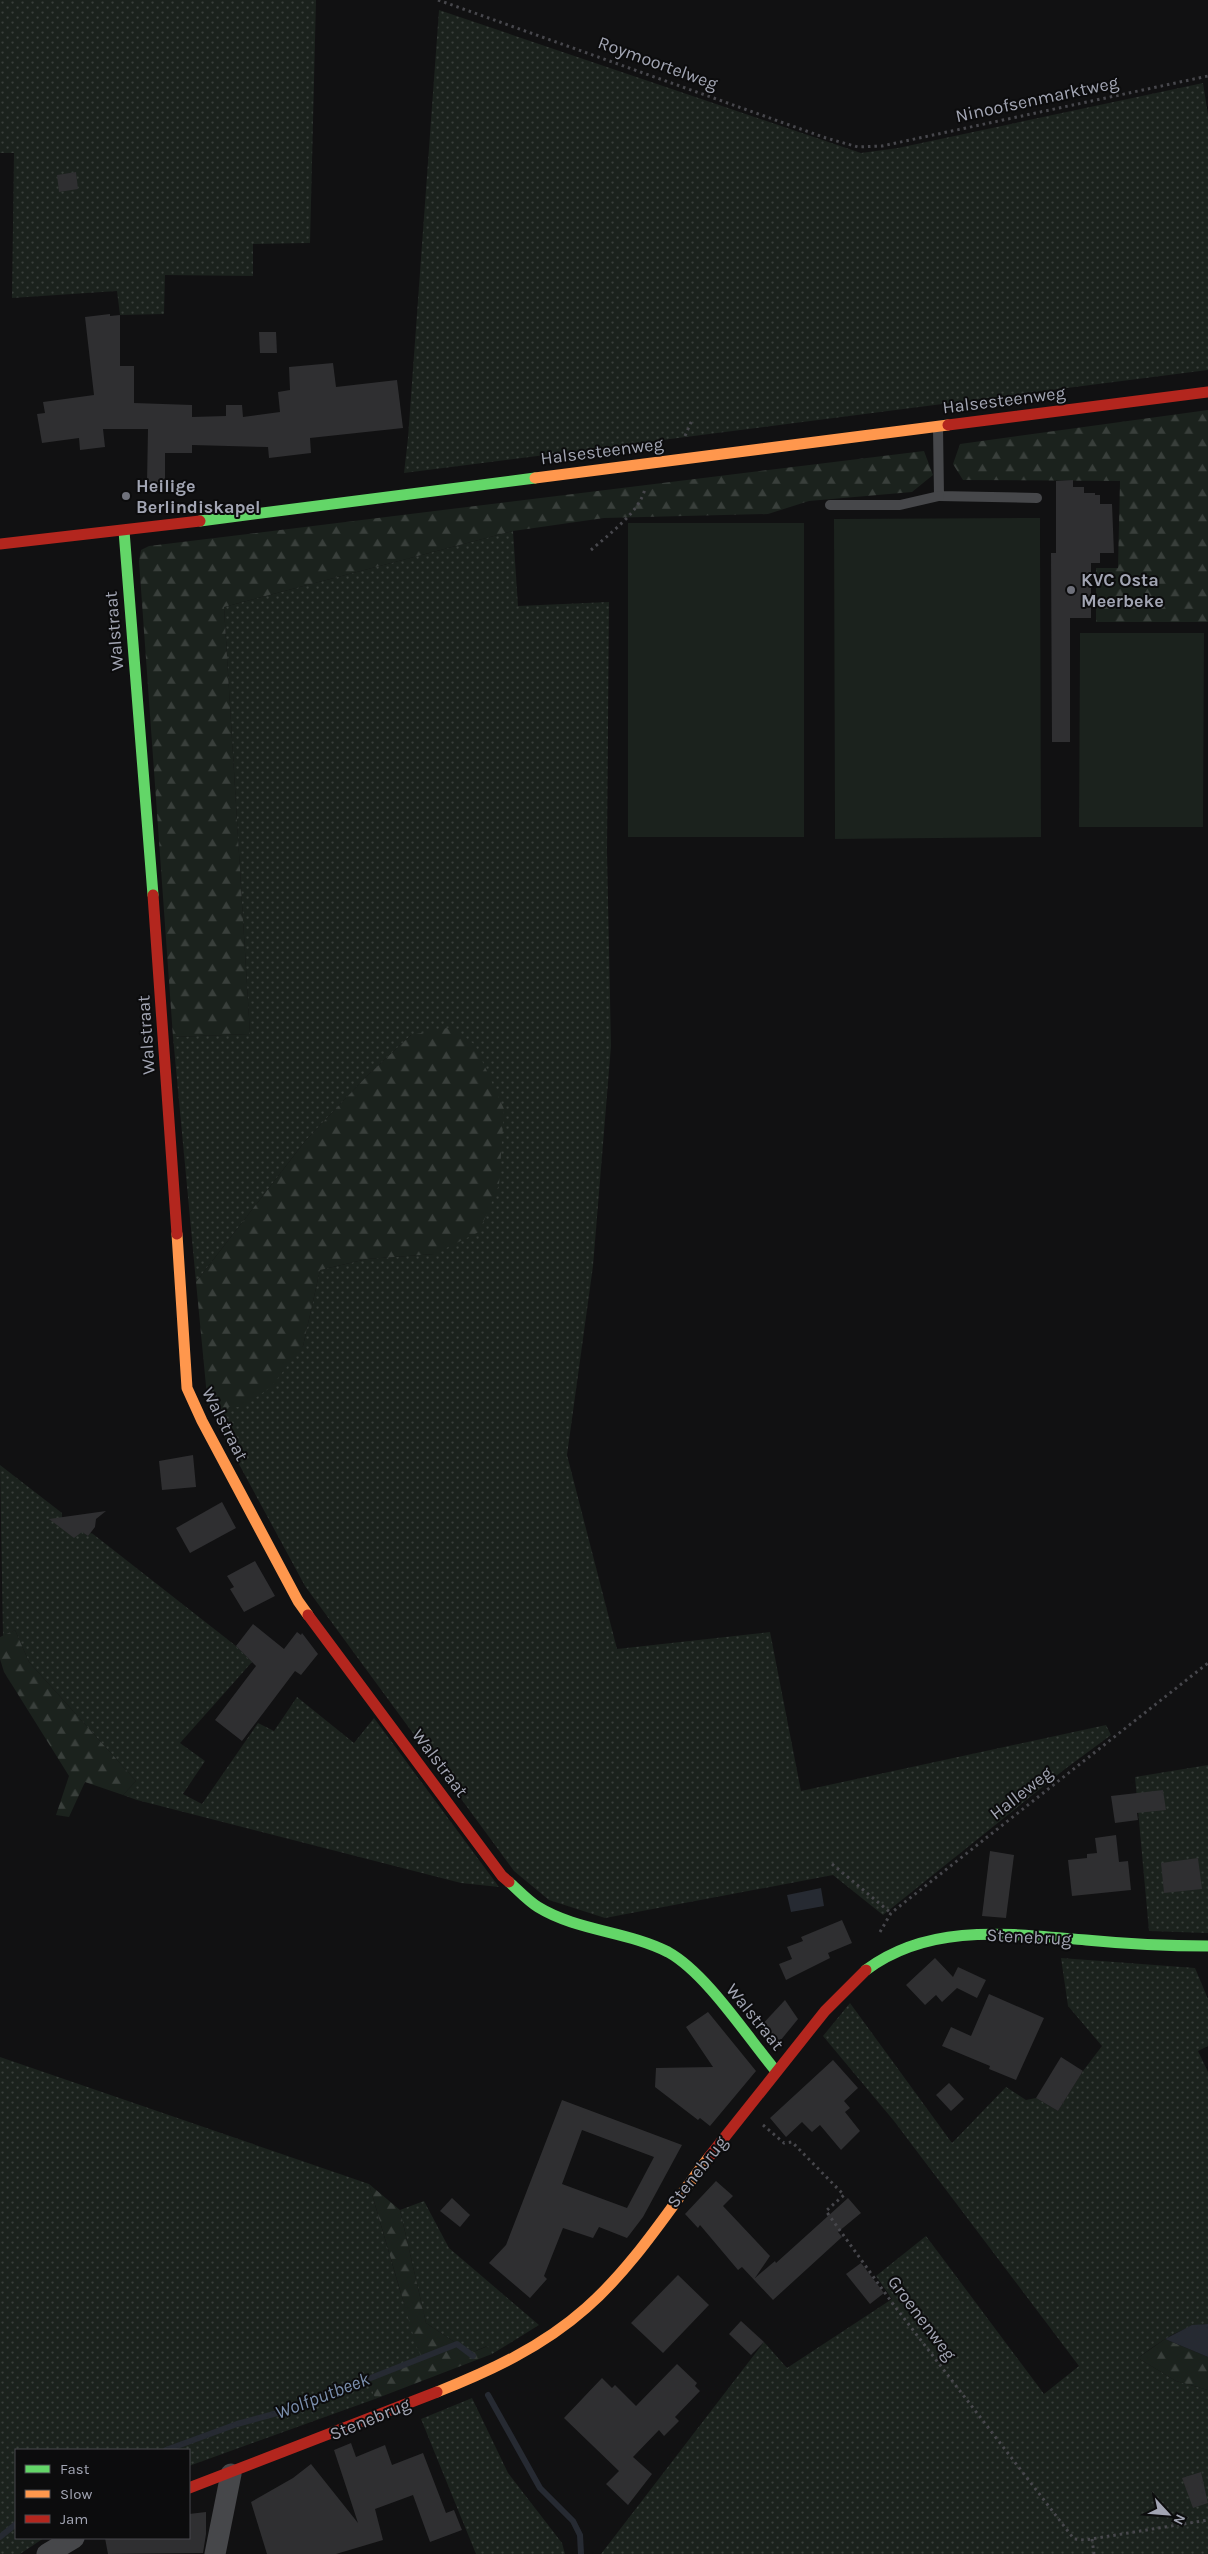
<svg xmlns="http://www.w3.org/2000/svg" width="1208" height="2554" font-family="Karla,sans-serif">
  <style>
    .grass { fill: url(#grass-dots) }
    .forest { fill: url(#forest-firs) }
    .pitch { fill: #1b221d }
    .water { fill: #262a32 }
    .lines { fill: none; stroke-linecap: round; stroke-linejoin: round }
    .stream { stroke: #262a32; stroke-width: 6 }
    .building { fill: #2f2f31; fill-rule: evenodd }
    .path { stroke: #47474c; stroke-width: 3; stroke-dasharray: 2.5 4; stroke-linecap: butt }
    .lane { stroke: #46474a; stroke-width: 10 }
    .street { stroke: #46474a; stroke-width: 21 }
    .fast { stroke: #63d668; stroke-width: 11 }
    .slow { stroke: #ff974d; stroke-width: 11 }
    .jam { stroke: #b3261e; stroke-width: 11 }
    .poi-dot { fill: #6f717b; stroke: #0c0c0d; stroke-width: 2 }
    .labels { text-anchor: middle; stroke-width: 4; stroke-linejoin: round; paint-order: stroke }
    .street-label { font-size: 18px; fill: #a2a5b3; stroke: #0c0c0d }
    .poi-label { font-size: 18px; font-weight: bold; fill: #a2a5b3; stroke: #0c0c0d; text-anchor: start }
    .water-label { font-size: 19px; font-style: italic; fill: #7a8ead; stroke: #0c0c0d }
  </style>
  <defs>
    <pattern id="grass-dots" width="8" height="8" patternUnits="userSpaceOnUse" patternTransform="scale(1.25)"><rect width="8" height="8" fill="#1b221d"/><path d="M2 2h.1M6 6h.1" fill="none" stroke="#393f3b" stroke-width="1.8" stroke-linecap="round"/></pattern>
    <pattern id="forest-firs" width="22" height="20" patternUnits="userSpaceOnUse" patternTransform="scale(1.25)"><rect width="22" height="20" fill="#1b221d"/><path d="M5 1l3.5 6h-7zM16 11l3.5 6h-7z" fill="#393f3b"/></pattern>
  </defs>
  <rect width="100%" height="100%" fill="#111112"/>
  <g class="grass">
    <polygon points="0,0 316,0 310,243 253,244 253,276 165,275 164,314 120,315 117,291 12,298 14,153 0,153"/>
    <polygon points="439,10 861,153 898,148 1203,83 1208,115 1208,370 404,473 408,438"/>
    <polygon points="513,531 518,606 609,602 607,852 611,1046 593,1266 567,1455 617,1649 770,1632 801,1791 1106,1725 1111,1735 1065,1769 883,1915 833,1875 605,1918 549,1900 514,1871 305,1586 208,1407 303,1346 320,1270 367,1259 434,1254 411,1035 366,1077 306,1140 196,1282 173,1037 250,1034 224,607"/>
    <polygon points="0,1465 62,1513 62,1518 88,1536 90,1533 93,1534 236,1646 252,1662 180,1743 205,1761 183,1794 202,1804 258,1723 274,1731 297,1697 354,1743 374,1718 499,1887 461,1883 137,1800 123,1795 136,1781 29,1662 15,1630 3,1636"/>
    <polygon points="1208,1765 1208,1933 1149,1931 1135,1777"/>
    <path d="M1061 1958 1195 1968 1208 1999V2046L1198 2051 1208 2072V2324C1180 2326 1160 2342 1138 2358L1176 2381 1208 2390V2554H601L764 2342 787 2368 892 2299 876 2276 926 2236 1044 2394 1079 2366 894 2121 823 2036 850 2003 952 2143 1006 2087 1026 2100 1036 2098 1058 2111 1083 2071 1102 2046 1068 2006Z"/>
    <polygon points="0,2057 369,2184 401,2294 423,2358 370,2378 375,2399 189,2466 189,2450 16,2450 16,2538 44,2538 20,2554 0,2554"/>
    <polygon points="424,2201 449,2248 539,2325 492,2354 487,2346 471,2353 426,2323 400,2210"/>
    <polygon points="472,2398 508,2473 562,2543 565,2554 476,2554 421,2419"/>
  </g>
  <g class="forest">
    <polygon points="1208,410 1208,622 1096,622 1096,568 1118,568 1120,481 963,480 953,464 960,444"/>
    <polygon points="924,451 933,475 912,492 809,501 768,514 604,518 513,531 224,607 250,1034 173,1037 139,561 141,550 149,546"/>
    <polygon points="452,1027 475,1045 504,1109 499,1185 479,1232 434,1254 367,1259 320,1270 303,1346 271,1387 242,1407 208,1407 196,1282 306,1140 366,1077 411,1035"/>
    <polygon points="15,1630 29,1662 136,1781 123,1795 85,1782 69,1817 56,1815 69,1776 4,1672 0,1659 0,1637"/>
    <polygon points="369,2184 400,2210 426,2323 471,2353 488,2346 492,2354 375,2399 369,2378 422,2358 417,2348"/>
    <polygon points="1165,2339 1208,2357 1208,2390 1176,2381 1138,2358"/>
  </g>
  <g class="pitch">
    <polygon points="1040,518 1041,837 835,839 834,519"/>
    <rect x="628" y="523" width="176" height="314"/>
    <polygon points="1080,633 1204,633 1203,827 1079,827"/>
  </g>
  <g class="water">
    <polygon points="821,1888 824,1906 791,1912 787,1895"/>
    <polygon points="1208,2324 1208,2357 1165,2339 1192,2325"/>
  </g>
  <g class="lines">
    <g class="stream">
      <polyline points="488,2395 540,2488 573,2521 580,2535 581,2554"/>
      <polyline points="166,2450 237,2424 303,2406 327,2392 358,2383 457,2344 473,2356"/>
      <polyline points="0,2537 16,2524"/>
    </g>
  </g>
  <g class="building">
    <polygon points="76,172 78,189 59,192 57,175"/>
    <polygon points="110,314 110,316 120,315 120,366 134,366 134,403 192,405 192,417 226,416 226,405 242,405 243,417 280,412 278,392 290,390 289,367 333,363 336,387 397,380 403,428 310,438 311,453 269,458 268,447 192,445 192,453 165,453 165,483 147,483 148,429 103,429 105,447 80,450 79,438 42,443 37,414 45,413 43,402 94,395 85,317"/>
    <polygon points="259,332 276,332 277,353 260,353"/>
    <polygon points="1073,480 1073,487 1084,487 1084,493 1095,493 1095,495 1100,495 1100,504 1112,504 1114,553 1100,553 1100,563 1091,563 1091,618 1070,618 1070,742 1052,742 1051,553 1056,553 1056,481"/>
    <polygon points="193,1455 196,1487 162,1490 159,1461"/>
    <polygon points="222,1502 236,1528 190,1553 176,1528"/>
    <polygon points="106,1511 96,1519 95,1527 88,1536 82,1532 74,1538 49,1519"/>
    <polygon points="255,1561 275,1596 244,1612 230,1589 234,1587 227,1576"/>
    <polygon points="253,1624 284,1649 297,1632 301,1635 302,1633 318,1654 301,1675 295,1671 242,1741 215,1720 256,1666 236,1646"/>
    <polygon points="1163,1790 1166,1810 1137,1813 1138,1820 1115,1823 1111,1796"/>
    <polygon points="1116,1835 1119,1862 1128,1861 1131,1890 1072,1896 1068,1860 1087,1858 1087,1854 1097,1853 1095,1838"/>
    <polygon points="990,1851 1014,1855 1006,1918 982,1916"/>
    <polygon points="1198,1858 1202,1889 1164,1893 1161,1863"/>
    <polygon points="842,1920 852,1943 828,1953 830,1958 786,1980 779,1964 792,1959 787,1947 803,1941 801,1937"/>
    <polygon points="935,1958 953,1977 958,1967 986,1980 977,1998 957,1988 942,2002 936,1995 925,2005 906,1985"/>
    <polygon points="989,1994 1044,2018 1016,2080 989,2069 990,2066 942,2046 951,2027 971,2036"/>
    <polygon points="785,2000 798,2019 776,2046 760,2027"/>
    <polygon points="708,2012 756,2071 710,2126 700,2118 698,2120 655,2087 656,2068 713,2067 686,2027"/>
    <polygon points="1061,2057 1083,2071 1058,2111 1036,2098"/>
    <polygon points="833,2060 858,2088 844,2101 850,2108 845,2112 860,2131 841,2150 820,2125 812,2132 802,2122 786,2137 770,2118"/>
    <polygon points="949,2083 964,2099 951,2111 936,2095"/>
    <path d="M562 2100 682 2145 643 2217 627 2238 599 2227 593 2238 563 2228 544 2276 547 2279 530 2298 489 2263 506 2245ZM582 2130 654 2157 627 2208 562 2184Z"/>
    <polygon points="716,2181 733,2196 723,2206 770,2256 755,2278 775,2261 776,2263 848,2198 861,2213 838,2232 842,2237 773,2300 742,2267 738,2270 700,2225 698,2228 685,2214"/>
    <polygon points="452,2198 470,2215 460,2227 440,2211"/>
    <polygon points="861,2263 884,2293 870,2304 846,2274"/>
    <polygon points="678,2275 709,2305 663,2353 631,2323"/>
    <polygon points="741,2321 764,2342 751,2355 729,2334"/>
    <polygon points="677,2364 697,2383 695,2386 700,2391 675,2417 679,2421 664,2436 659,2430 633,2457 652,2474 628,2505 606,2484 619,2471 564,2418 602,2378 612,2388 615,2385 636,2406"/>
    <polygon points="351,2443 356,2457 385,2445 392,2465 423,2453 446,2513 454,2510 462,2530 430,2542 413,2495 375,2509 383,2540 336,2554 267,2554 251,2502 293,2478 311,2464 358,2523 334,2450"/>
    <polygon points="1201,2472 1208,2503 1193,2508 1182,2478"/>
    <polygon points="206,2512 206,2534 203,2553 108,2554 105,2538 189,2538 189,2514"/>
  </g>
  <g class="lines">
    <g class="path">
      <polyline points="438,0 826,138 858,147 882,146 1208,76"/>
      <polyline points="685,436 692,420"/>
      <path d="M591 550C608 535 641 511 645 488"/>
      <polyline points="832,1864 891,1913"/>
      <polyline points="880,1932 891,1913 1208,1663"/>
      <polyline points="763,2125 784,2143 792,2142 844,2195 826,2211 893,2304 1074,2539 1085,2540 1208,2520"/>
      <polyline points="1092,2539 1094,2554"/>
    </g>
    <g class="lane">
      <polyline points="938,427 939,496 1037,498"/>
      <polyline points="830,505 900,505 939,496"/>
    </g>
    <g class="street">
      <polyline points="47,2554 74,2538"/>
      <polyline points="215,2554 231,2474"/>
    </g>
    <g class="fast">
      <polyline points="200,521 535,478"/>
      <polyline points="124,531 153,895"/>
      <path d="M509 1882C518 1890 528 1901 538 1907 577 1931 627 1931 668 1952 706 1973 746 2035 775 2070"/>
      <path d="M866 1970C930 1922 1011 1934 1086 1940 1127 1944 1167 1946 1208 1946"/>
    </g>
    <g class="slow">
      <polyline points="535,478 948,425"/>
      <polyline points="177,1234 187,1388 202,1421 298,1601 308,1615"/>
      <path d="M437 2392C490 2371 542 2347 586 2308 634 2266 670 2208 709 2157"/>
    </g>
    <g class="jam">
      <polyline points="948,425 1208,392"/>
      <polyline points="0,544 200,521"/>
      <polyline points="153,895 177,1234"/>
      <polyline points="308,1615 502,1876 509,1882"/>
      <polyline points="709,2157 825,2011 866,1970"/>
      <polyline points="189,2488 437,2392"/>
    </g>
  </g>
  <g class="poi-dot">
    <circle cx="126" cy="496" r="5"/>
    <circle cx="1071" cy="590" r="5"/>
  </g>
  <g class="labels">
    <g class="street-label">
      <text transform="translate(658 63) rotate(20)" y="6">Roymoortelweg</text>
      <text transform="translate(1037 99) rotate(-12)" y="6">Ninoofsenmarktweg</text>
      <text transform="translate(1004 400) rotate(-7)" y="6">Halsesteenweg</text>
      <text transform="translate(602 451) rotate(-7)" y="6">Halsesteenweg</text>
      <text transform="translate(114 631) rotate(-95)" y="6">Walstraat</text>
      <text transform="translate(146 1035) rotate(-94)" y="6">Walstraat</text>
      <text transform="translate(225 1424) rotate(63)" y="6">Walstraat</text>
      <text transform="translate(440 1763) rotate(53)" y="6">Walstraat</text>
      <text transform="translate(1021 1793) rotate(-38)" y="6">Halleweg</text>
      <text transform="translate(1029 1937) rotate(3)" y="6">Stenebrug</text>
      <text transform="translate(755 2017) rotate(51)" y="6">Walstraat</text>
      <text transform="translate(697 2172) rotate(-52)" y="6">Stenebrug</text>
      <text transform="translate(922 2318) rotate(53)" y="6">Groenenweg</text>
      <text transform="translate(370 2419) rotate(-22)" y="6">Stenebrug</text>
    </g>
    <g class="poi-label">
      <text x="136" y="492">Heilige<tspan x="136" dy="21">Berlindiskapel</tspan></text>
      <text x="1081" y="586">KVC Osta<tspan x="1081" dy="21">Meerbeke</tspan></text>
    </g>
    <g class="water-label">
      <text transform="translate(322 2395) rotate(-21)" y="7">Wolfputbeek</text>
    </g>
  </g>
  <rect x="15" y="2449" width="175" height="90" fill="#0c0c0d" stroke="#48494f"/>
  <rect x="25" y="2465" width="25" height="8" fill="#63d668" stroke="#48494f"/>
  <text x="60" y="2474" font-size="15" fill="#a2a5b3">Fast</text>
  <rect x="25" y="2490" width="25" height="8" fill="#ff974d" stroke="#48494f"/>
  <text x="60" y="2499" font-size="15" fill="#a2a5b3">Slow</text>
  <rect x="25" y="2515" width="25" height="8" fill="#b3261e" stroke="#48494f"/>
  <text x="60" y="2524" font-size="15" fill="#a2a5b3">Jam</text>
  <g transform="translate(1168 2514) rotate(116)" stroke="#0c0c0d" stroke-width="4" paint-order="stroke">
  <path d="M0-4L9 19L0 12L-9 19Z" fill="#a2a5b3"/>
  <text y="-8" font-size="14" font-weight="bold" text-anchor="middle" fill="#a2a5b3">N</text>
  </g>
</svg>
